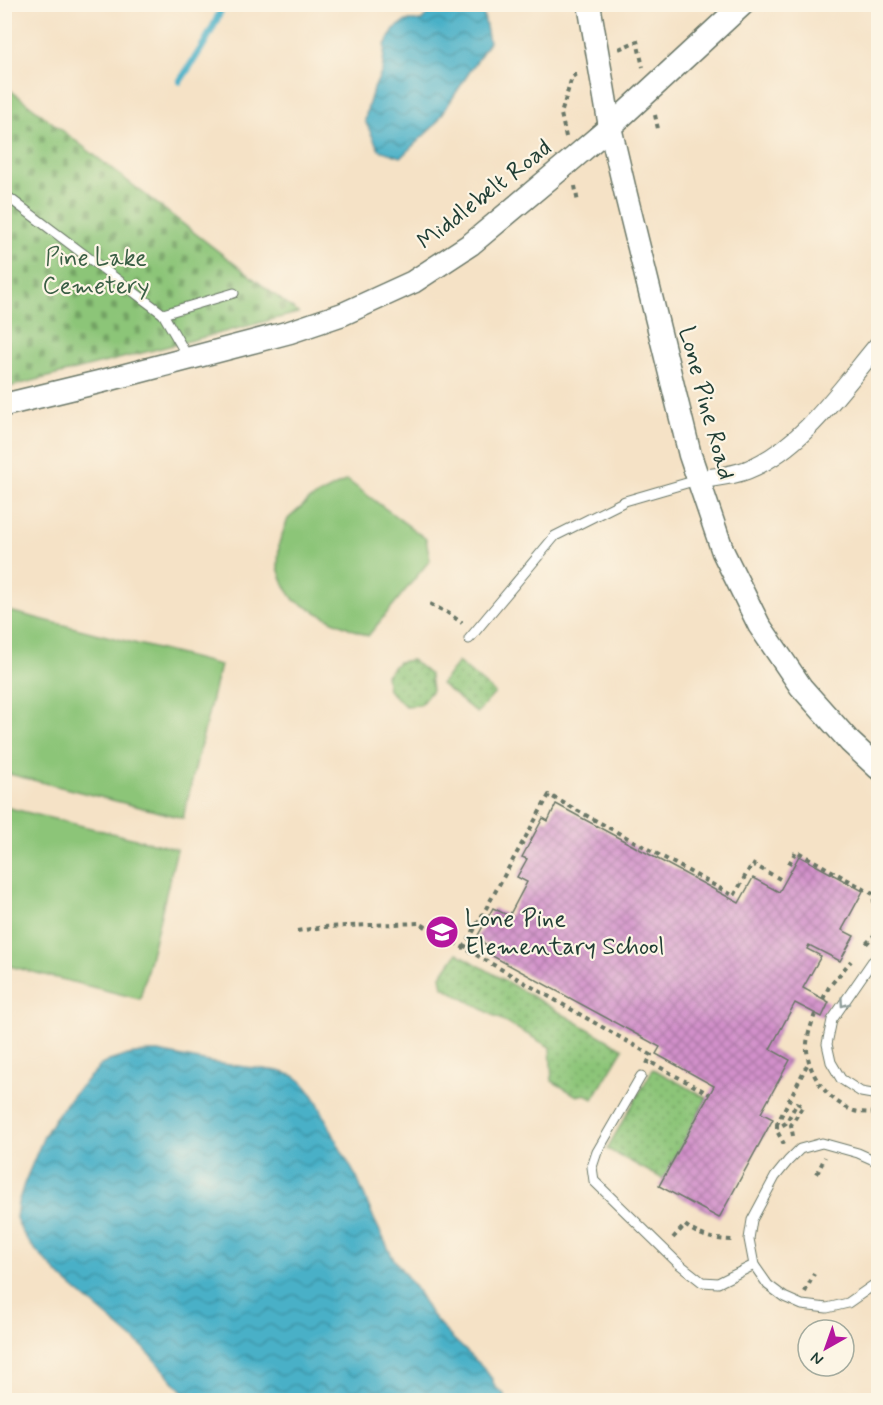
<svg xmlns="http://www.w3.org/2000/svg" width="883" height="1405" font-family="Mynerve,sans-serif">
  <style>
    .cemetery { fill: url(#cemetery-stones); stroke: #568156; stroke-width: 1.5 }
    .park { fill: url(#park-dots); stroke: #568156; stroke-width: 1.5 }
    .garden { fill: #8cc578; stroke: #568156; stroke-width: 1.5 }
    .water { fill: url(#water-waves); stroke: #34767e; stroke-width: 1.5 }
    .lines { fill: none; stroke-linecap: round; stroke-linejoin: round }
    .stream { stroke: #48b0c7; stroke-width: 7 }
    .building { fill: url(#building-cross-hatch) }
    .service-casing { stroke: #6a7767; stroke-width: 11 }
    .minor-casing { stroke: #6a7767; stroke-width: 20 }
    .tertiary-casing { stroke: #6a7767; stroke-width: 25 }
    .path { stroke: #6a7767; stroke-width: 4; stroke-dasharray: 4.5 4.5; stroke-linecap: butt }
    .service { stroke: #fff; stroke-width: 9 }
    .minor { stroke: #fff; stroke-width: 18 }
    .tertiary { stroke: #fff; stroke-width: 22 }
    .oneway { stroke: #8f9e9a }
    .labels { text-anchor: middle; stroke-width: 4.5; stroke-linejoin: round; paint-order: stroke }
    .street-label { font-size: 24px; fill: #1f3d34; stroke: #fcf5e5 }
    .park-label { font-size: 24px; fill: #3a5f45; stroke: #fcf5e5 }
    .poi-label { font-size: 24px; fill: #1f3d34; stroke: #fcf5e5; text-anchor: start }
  </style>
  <defs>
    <pattern id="cemetery-stones" width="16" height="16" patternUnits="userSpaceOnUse" patternTransform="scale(1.5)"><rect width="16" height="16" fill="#8cc578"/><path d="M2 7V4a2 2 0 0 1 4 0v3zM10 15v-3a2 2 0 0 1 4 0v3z" fill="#72a163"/></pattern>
    <pattern id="park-dots" width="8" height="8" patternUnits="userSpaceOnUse" patternTransform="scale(1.5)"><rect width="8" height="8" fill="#8cc578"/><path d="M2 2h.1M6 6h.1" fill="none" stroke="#72a163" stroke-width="1.8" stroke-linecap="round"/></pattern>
    <pattern id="water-waves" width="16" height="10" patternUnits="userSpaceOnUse" patternTransform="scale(1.5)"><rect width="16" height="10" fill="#48b0c7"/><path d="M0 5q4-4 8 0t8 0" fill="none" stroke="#3b90a2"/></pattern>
    <pattern id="building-cross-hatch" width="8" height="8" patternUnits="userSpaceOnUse" patternTransform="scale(1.5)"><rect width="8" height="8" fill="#d290ca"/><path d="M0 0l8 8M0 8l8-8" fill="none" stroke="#aa77a5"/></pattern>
  </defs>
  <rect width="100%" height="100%" fill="#fcf5e5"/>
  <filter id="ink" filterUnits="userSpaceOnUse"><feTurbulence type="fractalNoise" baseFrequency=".0167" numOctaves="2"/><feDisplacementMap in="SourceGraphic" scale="12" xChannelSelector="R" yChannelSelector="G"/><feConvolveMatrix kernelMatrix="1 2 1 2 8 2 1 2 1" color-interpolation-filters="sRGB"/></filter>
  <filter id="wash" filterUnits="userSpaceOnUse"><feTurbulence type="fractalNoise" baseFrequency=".008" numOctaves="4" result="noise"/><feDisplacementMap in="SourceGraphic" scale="24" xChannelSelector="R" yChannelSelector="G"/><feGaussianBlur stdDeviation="1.35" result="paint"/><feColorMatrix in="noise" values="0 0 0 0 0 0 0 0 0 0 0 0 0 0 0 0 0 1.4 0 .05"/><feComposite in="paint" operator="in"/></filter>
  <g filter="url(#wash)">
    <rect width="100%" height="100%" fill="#f5e2c6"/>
    <polygon class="cemetery" points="5,86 298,313 5,388"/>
    <g class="park">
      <polygon points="412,660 430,675 432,690 420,705 405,706 388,690 386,675 398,662"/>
      <polygon points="458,662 495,693 477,713 441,684"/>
      <polygon points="457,953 623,1049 593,1099 585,1094 577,1096 552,1081 550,1047 443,987 441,976"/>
      <polygon points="653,1069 707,1098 663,1179 607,1149"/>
    </g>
    <g class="garden">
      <polygon points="347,480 426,539 430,560 368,636 333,621 294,600 284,585 278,568 279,543 288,519 309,500"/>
      <polygon points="5,610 220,665 183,818 5,773"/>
      <polygon points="5,807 177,849 140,999 5,965"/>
    </g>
    <g class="water">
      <polygon points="430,5 477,5 483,11 489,42 435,125 401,157 379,150 365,121 367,110 372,93 382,71 385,45 394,29 406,21 422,21 431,9"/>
      <polygon points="148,1052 158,1052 214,1063 279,1071 294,1076 301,1081 313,1095 318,1103 341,1150 357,1178 374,1219 393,1258 416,1289 430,1313 447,1333 483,1367 492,1379 495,1387 503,1393 507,1400 190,1400 144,1348 64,1280 31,1245 22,1232 16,1218 18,1203 24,1184 44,1136 55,1118 77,1090 101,1065 109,1061 128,1055"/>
    </g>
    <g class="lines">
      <path class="stream" d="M180 81C196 57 213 32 223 4"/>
    </g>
    <g id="blocks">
      <polygon class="building" points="556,804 739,903 753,878 779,892 799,856 863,891 842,930 854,936 840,961 809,945 807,949 821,956 803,988 829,1002 822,1017 795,1003 770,1049 790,1060 761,1113 773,1119 719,1218 659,1186 714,1086 656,1054 660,1047 485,952 489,946 476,939 493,908 509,916 527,882 517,877 527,859 522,857 543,818 548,821"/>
    </g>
  </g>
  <g filter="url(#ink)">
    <use href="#blocks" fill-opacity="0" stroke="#6a7767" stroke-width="1.5"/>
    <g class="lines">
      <defs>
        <g id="service">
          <polyline points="4,194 163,314 189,359"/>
          <polyline points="163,314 234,293"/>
          <polyline points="469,639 555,536 625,501 697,480"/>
          <polyline points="878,957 872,962 832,1020 827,1044 831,1062 841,1079 861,1092 878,1095"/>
          <polyline points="641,1076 597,1152 592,1167 594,1181 678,1263 702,1282 718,1283 754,1265"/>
          <polyline points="878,1162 858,1153 822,1143 800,1149 788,1161 775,1177 752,1220 749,1239 754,1265 768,1285 784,1297 802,1305 827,1308 848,1303 878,1282"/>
        </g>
        <path id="minor" d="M697 480C713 477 732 476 747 470 802 448 841 389 878 345"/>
        <g id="tertiary">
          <polyline points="589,4 610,127 626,195 690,455 723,552 759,625 801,687 850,742 878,768"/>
          <polyline points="4,405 103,381 290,332 343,314 413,282 471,244 569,162 610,127 743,4"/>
        </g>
      </defs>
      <use href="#service" class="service-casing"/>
      <use href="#minor" class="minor-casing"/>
      <use href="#tertiary" class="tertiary-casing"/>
      <g class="path">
        <polyline points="619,49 637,41 643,67"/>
        <polyline points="655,115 658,129"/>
        <polyline points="566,137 561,114 572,77 579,72"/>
        <polyline points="575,186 578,203"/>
        <polyline points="430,604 448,613 462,623"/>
        <polyline points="789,864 796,851 873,894 878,931 866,944"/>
        <polyline points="297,931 324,927 419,923 464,948"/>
        <polyline points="823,999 829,987 851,961"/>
        <path d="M815 1014C811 1026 806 1038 807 1050 809 1077 830 1102 854 1111 861 1113 870 1112 878 1113"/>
        <polyline points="652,1063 709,1094"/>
        <polyline points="647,1064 651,1055 464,948 549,795 734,896 752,864 782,880"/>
        <polyline points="777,1124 777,1131 784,1144"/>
        <polyline points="793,1136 791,1125 803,1106 797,1103 786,1123 781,1126 777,1124 809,1061"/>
        <polyline points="817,1174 825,1157"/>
        <path d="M673 1238 685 1225C700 1237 715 1240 734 1240"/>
        <polyline points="805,1292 814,1274"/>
      </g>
      <use href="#service" class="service"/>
      <use href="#minor" class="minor"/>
      <use href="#tertiary" class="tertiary"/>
    </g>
    <defs><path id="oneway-chevron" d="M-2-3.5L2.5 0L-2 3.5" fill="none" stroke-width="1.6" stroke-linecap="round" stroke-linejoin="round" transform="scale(1.5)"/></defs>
    <use class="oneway" href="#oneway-chevron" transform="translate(844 1003) rotate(125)"/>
  </g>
  <defs>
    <symbol id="school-disc" viewBox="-11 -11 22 22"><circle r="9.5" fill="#b5179e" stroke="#fcf5e5"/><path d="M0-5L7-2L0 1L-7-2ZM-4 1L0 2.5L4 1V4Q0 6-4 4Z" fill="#fff"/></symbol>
  </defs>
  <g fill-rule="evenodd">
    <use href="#school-disc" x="423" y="913" width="38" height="38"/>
  </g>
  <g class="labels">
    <g class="street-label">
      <text transform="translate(484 194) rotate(-38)" y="8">Middlebelt Road</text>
      <text transform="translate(707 403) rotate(75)" y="8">Lone Pine Road</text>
    </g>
    <g class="park-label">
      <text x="96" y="265">Pine Lake<tspan x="96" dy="28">Cemetery</tspan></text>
    </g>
    <g class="poi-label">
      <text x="465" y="926">Lone Pine<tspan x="465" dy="28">Elementary School</tspan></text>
    </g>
  </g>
  <rect width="883" height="1405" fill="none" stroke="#fcf5e5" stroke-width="24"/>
  <g transform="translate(826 1348) rotate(220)"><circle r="28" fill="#fcf5e5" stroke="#a4ab9e" stroke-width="1.5"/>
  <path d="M0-4.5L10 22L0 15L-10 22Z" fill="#b5179e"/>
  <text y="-9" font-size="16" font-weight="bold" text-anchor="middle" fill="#1f3d34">N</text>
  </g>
</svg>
